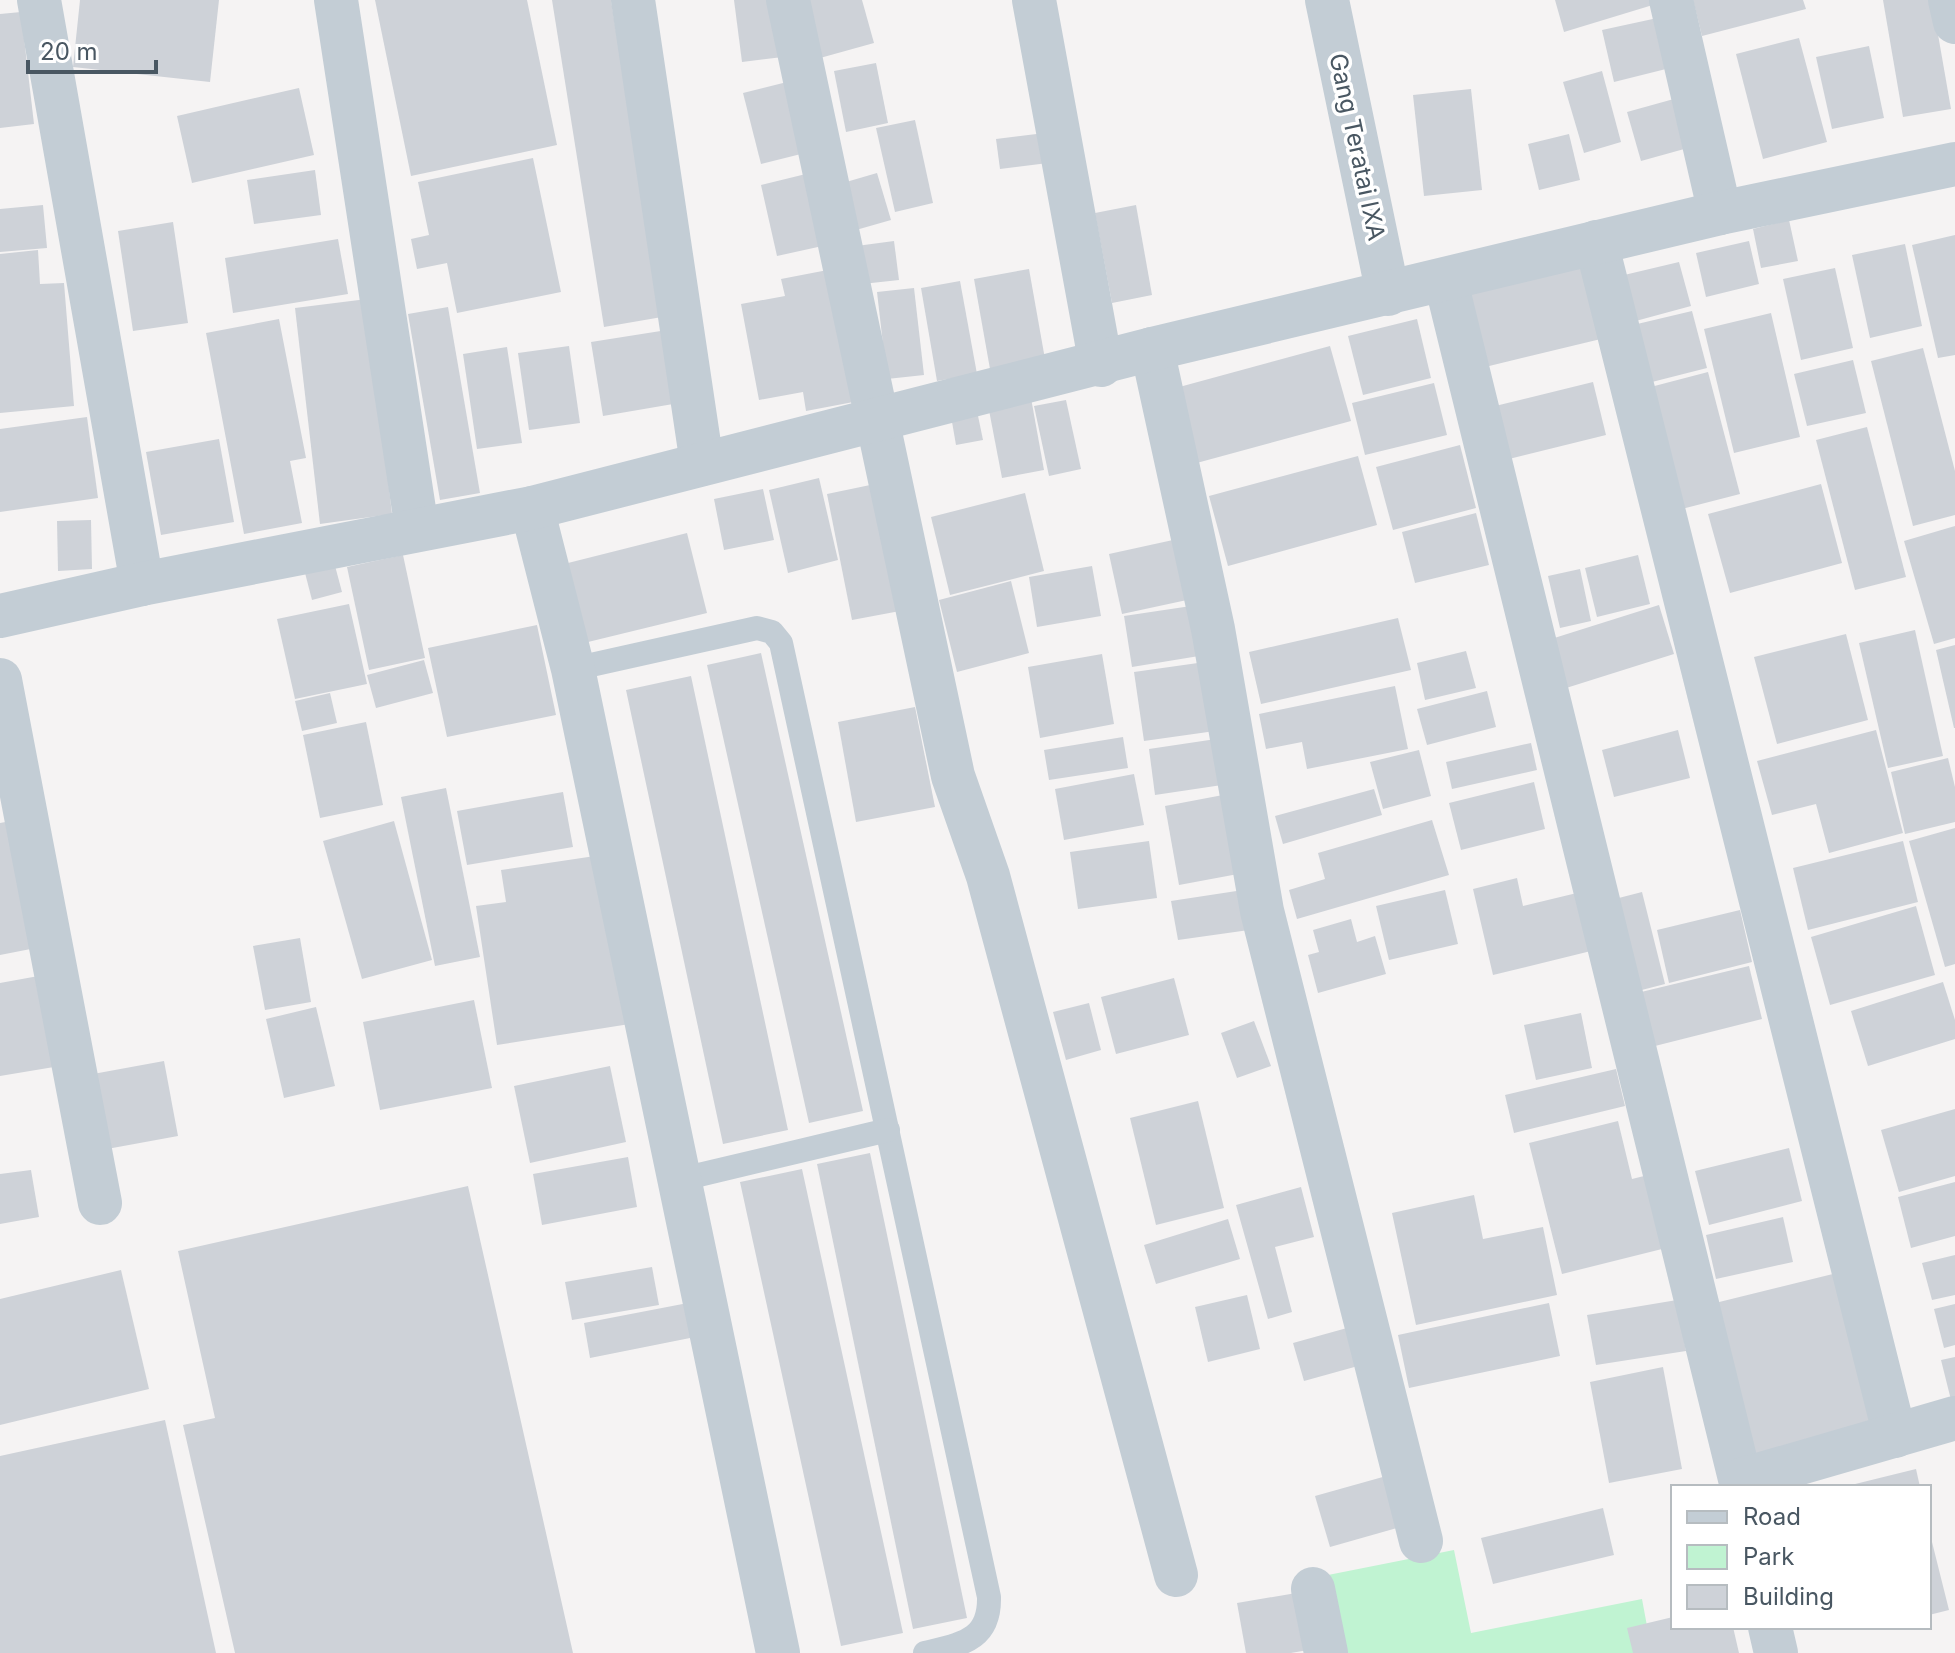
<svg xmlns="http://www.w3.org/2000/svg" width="1955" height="1653" font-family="Inter,sans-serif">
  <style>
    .green { fill: #c0f3d2 }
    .building { fill: #ced2d8 }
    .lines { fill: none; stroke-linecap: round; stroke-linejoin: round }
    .lane { stroke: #c3cdd5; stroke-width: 24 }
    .street { stroke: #c3cdd5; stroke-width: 44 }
    .labels { text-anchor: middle; stroke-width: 7; stroke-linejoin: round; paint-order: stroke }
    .street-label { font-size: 24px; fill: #495762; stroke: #fff }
  </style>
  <rect width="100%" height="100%" fill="#f5f3f3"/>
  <polygon class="green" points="1454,1550 1471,1633 1642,1599 1652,1653 1333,1653 1328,1575"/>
  <g class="building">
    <polygon points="80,0 219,0 210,82 73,67"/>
    <polygon points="375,0 527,0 557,145 411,176"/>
    <polygon points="552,0 611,0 662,317 604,327"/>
    <polygon points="734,0 783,0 791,56 742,62"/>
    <polygon points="804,0 862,0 874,43 820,58"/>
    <polygon points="1555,0 1654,0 1656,4 1564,32"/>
    <polygon points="1693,0 1803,0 1806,9 1702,36"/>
    <polygon points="1883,0 1932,0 1951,109 1903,117"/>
    <polygon points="21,12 34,124 0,128 0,14"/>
    <polygon points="1662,17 1674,67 1614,82 1602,30"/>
    <polygon points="1799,38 1827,142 1763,159 1736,54"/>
    <polygon points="1869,46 1884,118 1832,129 1816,57"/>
    <polygon points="876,63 888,123 846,132 834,71"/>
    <polygon points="1602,71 1621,142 1584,153 1563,82"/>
    <polygon points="795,80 813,151 761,164 743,93"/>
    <polygon points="299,88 314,155 192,183 177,116"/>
    <polygon points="1471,89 1482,190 1424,196 1413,95"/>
    <polygon points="1681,97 1695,146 1641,161 1627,112"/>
    <polygon points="915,120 933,203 895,212 876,128"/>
    <polygon points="1053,132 1056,162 1000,169 996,139"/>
    <polygon points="1569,134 1580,180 1539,190 1528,144"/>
    <polygon points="533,158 561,292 457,313 447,263 417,269 411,239 429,235 418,182"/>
    <polygon points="315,170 321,215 254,224 247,180"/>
    <polygon points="810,173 827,245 777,256 761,185"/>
    <polygon points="877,173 891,220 842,234 829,187"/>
    <polygon points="43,205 47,248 0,252 0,209"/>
    <polygon points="1136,205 1152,295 1112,303 1095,213"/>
    <polygon points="1789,220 1798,261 1761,268 1753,229"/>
    <polygon points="173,222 188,323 133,331 118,231"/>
    <polygon points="1955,235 1955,355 1938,358 1912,245"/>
    <polygon points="338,239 348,294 233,313 225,258"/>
    <polygon points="894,241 899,280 853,285 849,247"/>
    <polygon points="1749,241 1759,284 1706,297 1696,253"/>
    <polygon points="1905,244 1922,326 1870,338 1852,255"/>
    <polygon points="38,250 40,284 64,283 74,406 0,413 0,254"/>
    <polygon points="1679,262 1691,306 1632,322 1620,276"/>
    <polygon points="1587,264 1605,338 1481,368 1463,295"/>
    <polygon points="838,268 864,400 806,411 803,392 759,400 741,304 785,296 781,279"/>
    <polygon points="1835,268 1853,348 1801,360 1783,279"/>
    <polygon points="1029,269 1045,359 990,369 974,279"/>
    <polygon points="960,281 977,374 937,381 921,288"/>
    <polygon points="914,288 924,375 887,379 877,292"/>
    <polygon points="367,299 392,514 320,524 295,308"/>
    <polygon points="448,307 480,493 440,500 408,314"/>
    <polygon points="1692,311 1707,368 1648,383 1633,325"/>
    <polygon points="1771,313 1800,437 1734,453 1704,329"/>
    <polygon points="279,319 306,458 290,461 302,523 244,534 206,333"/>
    <polygon points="1417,319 1431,378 1363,395 1348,336"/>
    <polygon points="667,330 679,403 603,416 591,342"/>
    <polygon points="569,346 580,423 529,430 518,353"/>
    <polygon points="1330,346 1351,421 1193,464 1172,389"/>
    <polygon points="507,347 522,443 477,449 463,354"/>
    <polygon points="1923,348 1955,471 1955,515 1913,526 1871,361"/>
    <polygon points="1853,360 1866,413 1807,426 1794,374"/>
    <polygon points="1708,372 1740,494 1674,511 1643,389"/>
    <polygon points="1593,382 1606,435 1501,461 1487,408"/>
    <polygon points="1434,383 1447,435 1365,455 1352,403"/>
    <polygon points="1031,398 1044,470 1002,478 988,405"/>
    <polygon points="1066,400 1081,469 1049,476 1034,406"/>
    <polygon points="977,411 983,440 956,445 951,416"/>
    <polygon points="87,417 98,498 0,512 0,429"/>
    <polygon points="1867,427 1906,577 1855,590 1816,440"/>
    <polygon points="219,439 234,522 161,535 146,452"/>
    <polygon points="1460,445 1476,508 1393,530 1376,467"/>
    <polygon points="1358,456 1377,525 1228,566 1209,496"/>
    <polygon points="819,478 838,560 788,573 769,490"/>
    <polygon points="875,484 900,611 852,620 827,494"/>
    <polygon points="1821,484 1842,563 1730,593 1708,514"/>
    <polygon points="763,489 774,540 724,550 714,499"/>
    <polygon points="1025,493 1044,571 950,595 931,517"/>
    <polygon points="1476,513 1489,565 1415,583 1402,532"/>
    <polygon points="91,520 92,569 58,571 57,521"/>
    <polygon points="1955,526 1955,638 1934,644 1904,541"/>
    <polygon points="687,533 707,613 588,642 568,563"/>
    <polygon points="1173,540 1187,600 1122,614 1109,554"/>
    <polygon points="403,555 425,658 369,670 347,567"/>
    <polygon points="1638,555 1650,604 1597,617 1585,568"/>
    <polygon points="334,562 342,592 312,600 304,569"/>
    <polygon points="1092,566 1101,616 1037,627 1029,577"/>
    <polygon points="1580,569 1591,621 1560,628 1548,576"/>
    <polygon points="1011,581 1029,653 957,672 939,600"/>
    <polygon points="349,604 367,684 295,699 277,619"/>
    <polygon points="1659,605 1674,654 1563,689 1548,640"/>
    <polygon points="1191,606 1199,656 1132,667 1124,616"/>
    <polygon points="1398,618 1411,670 1261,704 1249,652"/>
    <polygon points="537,625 556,715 447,737 428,648"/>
    <polygon points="1915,630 1943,756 1888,768 1859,643"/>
    <polygon points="1846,634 1868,720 1777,744 1754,657"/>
    <polygon points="1955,645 1955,728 1954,728 1936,650"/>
    <polygon points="1466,651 1476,688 1425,700 1417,663"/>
    <polygon points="761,653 863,1111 809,1123 707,665"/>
    <polygon points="1102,654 1114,724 1040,738 1028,667"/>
    <polygon points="424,660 433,693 376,708 367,675"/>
    <polygon points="1205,662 1215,731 1144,741 1134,672"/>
    <polygon points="691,676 788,1130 723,1144 626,690"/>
    <polygon points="1395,686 1408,749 1307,769 1302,742 1266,749 1259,714"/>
    <polygon points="1487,691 1496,727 1427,745 1417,709"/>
    <polygon points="330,693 337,723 302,731 295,701"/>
    <polygon points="915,707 935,807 856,822 838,722"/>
    <polygon points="366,722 383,805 320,818 303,735"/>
    <polygon points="1678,730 1690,778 1614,797 1602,750"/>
    <polygon points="1876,730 1903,833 1829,853 1816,804 1772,815 1757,761"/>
    <polygon points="1123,737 1128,768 1049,780 1044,750"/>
    <polygon points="1216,739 1222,785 1155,795 1149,749"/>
    <polygon points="1531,743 1537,770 1452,789 1446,762"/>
    <polygon points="1419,750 1431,796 1383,809 1370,762"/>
    <polygon points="1948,758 1955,787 1955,822 1905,834 1891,772"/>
    <polygon points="1134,774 1144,825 1064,840 1055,789"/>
    <polygon points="1534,782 1545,829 1461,850 1449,803"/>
    <polygon points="446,788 480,957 435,966 401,797"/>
    <polygon points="1374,789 1382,815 1283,844 1275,816"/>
    <polygon points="563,792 573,847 467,865 457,811"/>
    <polygon points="1223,795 1238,874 1179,885 1165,806"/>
    <polygon points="22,819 46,946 0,955 0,823"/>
    <polygon points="1432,820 1449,875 1297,919 1289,890 1325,879 1318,853"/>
    <polygon points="394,821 432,960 362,979 323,841"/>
    <polygon points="1955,828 1955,964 1945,967 1909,841"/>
    <polygon points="1149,841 1157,898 1078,909 1070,852"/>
    <polygon points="1903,841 1918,902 1808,930 1793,868"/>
    <polygon points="595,856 636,1023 497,1045 476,906 506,902 501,870"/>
    <polygon points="1517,878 1523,906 1581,892 1595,950 1493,975 1473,889"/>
    <polygon points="1243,890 1249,930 1178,940 1171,901"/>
    <polygon points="1445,890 1458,944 1389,960 1376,906"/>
    <polygon points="1642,892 1665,984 1634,992 1611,900"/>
    <polygon points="1916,906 1935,975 1830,1005 1811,937"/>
    <polygon points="1740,910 1752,962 1669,983 1657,930"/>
    <polygon points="1351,919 1357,942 1375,936 1386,974 1318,993 1308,955 1319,952 1313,930"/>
    <polygon points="300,938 311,1002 265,1010 253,946"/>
    <polygon points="1749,966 1762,1019 1651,1047 1637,993"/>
    <polygon points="44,975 60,1066 0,1076 0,983"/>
    <polygon points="1174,978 1189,1035 1116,1054 1101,997"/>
    <polygon points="1943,982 1955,1020 1955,1039 1868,1066 1851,1011"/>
    <polygon points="474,1000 492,1088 380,1110 363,1022"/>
    <polygon points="1089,1003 1101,1050 1066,1060 1053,1012"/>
    <polygon points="316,1007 335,1086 284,1098 266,1019"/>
    <polygon points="1581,1013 1592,1068 1536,1080 1524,1025"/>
    <polygon points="1254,1021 1271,1066 1237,1078 1221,1033"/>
    <polygon points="164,1061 178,1136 107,1149 93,1074"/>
    <polygon points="610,1066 626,1142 530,1163 514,1086"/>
    <polygon points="1616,1069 1625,1106 1514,1133 1505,1095"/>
    <polygon points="1198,1101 1224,1208 1156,1225 1130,1118"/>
    <polygon points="1955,1109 1955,1176 1899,1192 1881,1130"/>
    <polygon points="1618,1121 1632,1179 1648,1175 1666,1248 1562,1274 1529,1143"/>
    <polygon points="1789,1148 1802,1201 1709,1225 1695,1171"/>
    <polygon points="870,1153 967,1618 913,1629 817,1164"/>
    <polygon points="628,1157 637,1207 542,1225 533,1174"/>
    <polygon points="802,1169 903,1633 841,1646 740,1182"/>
    <polygon points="31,1170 39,1217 0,1224 0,1174"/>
    <polygon points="1955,1182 1955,1236 1911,1248 1898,1197"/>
    <polygon points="468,1186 573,1653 235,1653 183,1425 215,1418 178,1251"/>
    <polygon points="1301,1187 1314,1237 1275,1247 1292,1312 1268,1319 1236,1205"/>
    <polygon points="1474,1195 1483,1239 1543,1227 1557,1295 1416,1325 1392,1213"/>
    <polygon points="1783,1217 1793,1262 1716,1279 1706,1235"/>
    <polygon points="1228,1219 1240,1259 1156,1284 1144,1245"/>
    <polygon points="1955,1255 1955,1295 1932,1300 1922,1263"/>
    <polygon points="652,1267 659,1305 572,1320 565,1282"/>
    <polygon points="121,1270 149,1389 0,1425 0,1299"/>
    <polygon points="1841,1272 1880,1430 1742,1464 1703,1306"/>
    <polygon points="1247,1295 1260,1349 1208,1362 1195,1307"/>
    <polygon points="1677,1300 1686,1351 1596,1365 1587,1315"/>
    <polygon points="693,1302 700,1336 590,1358 584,1323"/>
    <polygon points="1549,1303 1560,1356 1409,1388 1398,1335"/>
    <polygon points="1955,1304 1955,1345 1944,1348 1934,1309"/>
    <polygon points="1347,1328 1358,1366 1304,1381 1293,1343"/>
    <polygon points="1955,1357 1955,1403 1952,1404 1941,1360"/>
    <polygon points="1663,1367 1682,1469 1609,1483 1590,1382"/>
    <polygon points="165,1420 216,1653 0,1653 0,1456"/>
    <polygon points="1916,1469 1920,1487 1847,1487 1847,1486"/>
    <polygon points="1397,1473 1411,1524 1330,1547 1315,1496"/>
    <polygon points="1603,1508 1614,1555 1493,1584 1481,1538"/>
    <polygon points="1929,1530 1949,1610 1929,1615"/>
    <polygon points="1308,1591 1319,1648 1291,1653 1246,1653 1237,1603"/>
    <polygon points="1673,1617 1673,1627 1733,1627 1739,1653 1633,1653 1627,1628"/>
  </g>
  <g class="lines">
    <g class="lane">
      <path d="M573 669 757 628 772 632 781 643 989 1597C990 1641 961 1644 925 1653"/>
      <polyline points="682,1179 888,1130"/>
    </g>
    <g class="street">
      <polyline points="39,0 142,584"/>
      <polyline points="336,0 417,529"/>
      <polyline points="633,0 702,464"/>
      <polyline points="788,0 953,776 988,876 1176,1575"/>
      <polyline points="1034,0 1101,365"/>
      <polyline points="1327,0 1388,294"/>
      <polyline points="1671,0 1720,213"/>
      <polyline points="1950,0 1955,22"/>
      <polyline points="1596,242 1895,1436"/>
      <polyline points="1446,282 1742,1487"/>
      <polyline points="1152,349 1213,629 1262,911 1421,1541"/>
      <polyline points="532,508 573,669 778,1653"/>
      <polyline points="0,616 142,584 532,508 1152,349 1720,213 1955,164"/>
      <polyline points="0,680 100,1203"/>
      <polyline points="1741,1480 1955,1418"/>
      <polyline points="1313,1589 1326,1653"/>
      <polyline points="1770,1627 1776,1653"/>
    </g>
  </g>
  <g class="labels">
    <g class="street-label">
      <text transform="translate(1357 147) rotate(78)" y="8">Gang Teratai IXA</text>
    </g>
  </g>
  <rect x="1671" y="1485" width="260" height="144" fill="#ffffff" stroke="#b6bcc0" stroke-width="2"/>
  <rect x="1687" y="1511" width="40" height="12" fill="#c3cdd5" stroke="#b6bcc0" stroke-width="2"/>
  <text x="1743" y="1525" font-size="24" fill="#495762">Road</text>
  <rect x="1687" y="1545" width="40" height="24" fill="#c0f3d2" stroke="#b6bcc0" stroke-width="2"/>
  <text x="1743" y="1565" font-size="24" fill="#495762">Park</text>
  <rect x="1687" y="1585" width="40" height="24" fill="#ced2d8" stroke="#b6bcc0" stroke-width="2"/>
  <text x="1743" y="1605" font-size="24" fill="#495762">Building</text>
  <path d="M28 60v12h128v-12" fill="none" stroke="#495762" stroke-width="4"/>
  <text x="40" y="60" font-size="24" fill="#495762" stroke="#ffffff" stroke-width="6" paint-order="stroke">20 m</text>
</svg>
